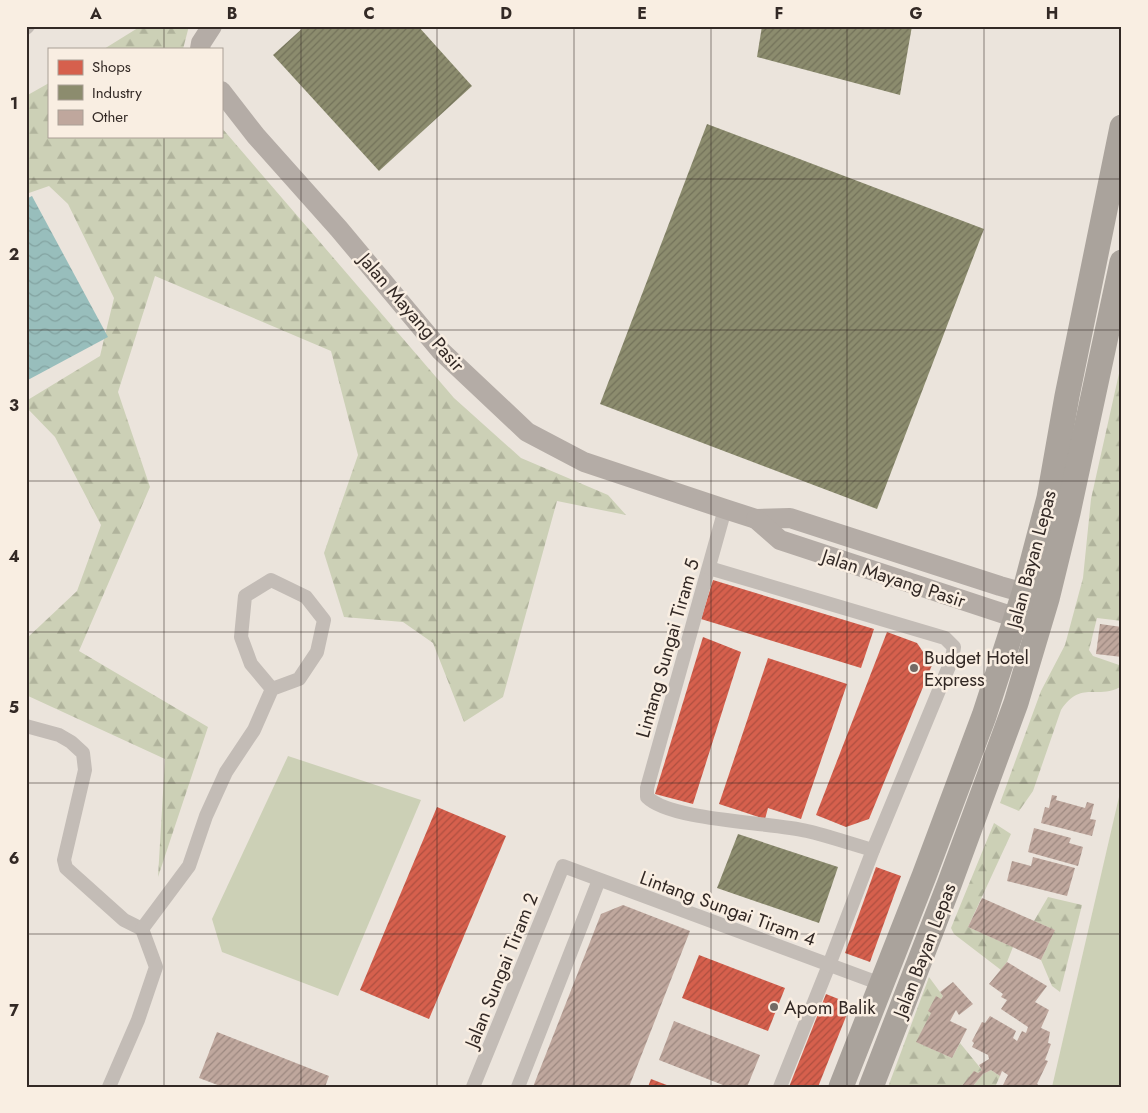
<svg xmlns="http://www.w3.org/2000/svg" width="1148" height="1113" font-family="Jost,sans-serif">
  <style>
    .grass { fill: #ccd0b6 }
    .forest { fill: url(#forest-firs) }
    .water { fill: url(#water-waves) }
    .shops { fill: url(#shops-hatch) }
    .industry { fill: url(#industry-hatch) }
    .building { fill: url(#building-hatch) }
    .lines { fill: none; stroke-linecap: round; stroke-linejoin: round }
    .street { stroke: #c3bcb6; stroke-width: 14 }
    .secondary { stroke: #b4aca6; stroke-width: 20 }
    .highway { stroke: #aaa39c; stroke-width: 25 }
    .grid { fill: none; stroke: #332925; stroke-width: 1; stroke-opacity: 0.55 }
    .poi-dot { fill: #736a65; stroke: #f9eee2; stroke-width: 2 }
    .labels { text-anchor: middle; stroke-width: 5; stroke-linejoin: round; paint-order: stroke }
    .street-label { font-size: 19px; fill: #332925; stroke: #f9eee2 }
    .poi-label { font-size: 19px; fill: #332925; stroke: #f9eee2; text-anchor: start }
    .neatline { fill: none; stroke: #332925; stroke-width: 2 }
    .grid-label { font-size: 16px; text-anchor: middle; font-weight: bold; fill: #332925 }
  </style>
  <defs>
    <pattern id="forest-firs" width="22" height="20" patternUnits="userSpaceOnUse" patternTransform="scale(1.25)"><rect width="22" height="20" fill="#ccd0b6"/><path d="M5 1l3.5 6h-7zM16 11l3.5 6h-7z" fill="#b0b39c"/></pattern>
    <pattern id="water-waves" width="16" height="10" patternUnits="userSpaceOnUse" patternTransform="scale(1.25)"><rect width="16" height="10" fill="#98bebc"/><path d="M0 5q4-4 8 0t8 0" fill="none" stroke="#83a3a1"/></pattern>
    <pattern id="shops-hatch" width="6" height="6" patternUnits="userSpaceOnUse" patternTransform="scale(1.25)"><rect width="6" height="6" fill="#d6604d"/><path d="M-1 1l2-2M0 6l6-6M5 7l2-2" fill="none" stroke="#ae4f40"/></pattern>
    <pattern id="industry-hatch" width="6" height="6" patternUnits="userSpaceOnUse" patternTransform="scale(1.25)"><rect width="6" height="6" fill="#8c8c6e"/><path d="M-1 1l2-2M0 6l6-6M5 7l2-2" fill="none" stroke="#73725a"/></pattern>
    <pattern id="building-hatch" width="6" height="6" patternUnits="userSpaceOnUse" patternTransform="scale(1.25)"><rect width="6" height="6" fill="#bfa79d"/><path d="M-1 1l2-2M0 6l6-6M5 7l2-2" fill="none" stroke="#9c8880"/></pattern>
  </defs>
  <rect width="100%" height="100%" fill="#ebe4dc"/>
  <g class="grass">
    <polygon points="288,756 421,800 338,996 222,952 212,919"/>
    <polygon points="1122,784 1122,1087 1052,1087"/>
  </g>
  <g class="forest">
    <polygon points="141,26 189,26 183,49 104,49"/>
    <polygon points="49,83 49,136 221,136 221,127 454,398 521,458 608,495 626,515 557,501 503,697 464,722 433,643 403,622 344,617 324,553 358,455 331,351 155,276 118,392 150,487 79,651 208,727 158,877 165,759 26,695 26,639 77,591 101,525 55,437 26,407 26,401 100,356 114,298 68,204 49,186 26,194 26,96"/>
    <path d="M1122 360V621L1097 618 1089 650 1093 656 1122 666V686C1098 701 1081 679 1061 710L1033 791 1019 811 1000 803 1041 691 1065 645 1083 578 1091 499Z"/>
    <polygon points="994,823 1011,834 968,927 1013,947 1007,962 1001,970 954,934 951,928"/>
    <polygon points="1048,897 1082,905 1060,992 1052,986 1041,960 1055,930 1034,921"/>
    <polygon points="929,977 943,996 931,1013 917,1042 952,1058 960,1043 982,1070 978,1073 974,1072 961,1087 888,1087"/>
    <polygon points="991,1070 1000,1076 995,1087 972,1087 983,1074"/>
  </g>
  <polygon class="water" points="32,196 108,337 26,381 26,199"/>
  <g class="shops">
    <polygon points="713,580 874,629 861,668 701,619"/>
    <polygon points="887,632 917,643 932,665 869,819 846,827 816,815"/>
    <polygon points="703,637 741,652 693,804 655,794"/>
    <polygon points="768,658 847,684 801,819 768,808 765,819 719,804"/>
    <polygon points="437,807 506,836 429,1019 360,990"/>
    <polygon points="876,867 901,876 870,962 845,953"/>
    <polygon points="699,955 785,988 768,1031 682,998"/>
    <polygon points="826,994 851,1004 818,1087 789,1087"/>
    <polygon points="651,1079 672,1087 648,1087"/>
  </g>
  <g class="industry">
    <polygon points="305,26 418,26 472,86 379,171 273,55"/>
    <polygon points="762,26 912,26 900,95 757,57"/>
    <polygon points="707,124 984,229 877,509 600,404"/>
    <polygon points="738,834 838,867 819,923 717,888"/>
  </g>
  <g class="building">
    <polygon points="1100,624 1122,627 1122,657 1096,654"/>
    <polygon points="1052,795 1057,796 1056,800 1085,808 1087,802 1094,804 1090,819 1096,820 1092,836 1041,823 1045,807 1049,808"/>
    <polygon points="1034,828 1071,838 1069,843 1083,847 1078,866 1028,852"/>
    <polygon points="1033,857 1075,868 1067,896 1007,881 1012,861 1031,866"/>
    <polygon points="982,898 1055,930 1041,960 968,927"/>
    <polygon points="623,905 690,931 629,1087 533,1087 601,914"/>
    <polygon points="1007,962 1047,986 1035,1002 1049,1010 1041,1028 1050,1032 1048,1043 1051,1044 1045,1060 1048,1061 1037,1084 1041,1087 1006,1087 1003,1085 1008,1075 1002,1071 1000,1076 991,1070 983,1074 972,1087 961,1087 974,1071 978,1073 982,1070 979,1065 989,1059 988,1055 972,1047 974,1043 972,1041 982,1022 985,1023 990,1016 1016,1031 1013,1038 1017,1041 1022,1031 1026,1033 1028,1027 1001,1009 1007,1000 1001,997 1003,994 989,984"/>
    <polygon points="953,982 973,1004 959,1015 956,1010 950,1021 967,1029 952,1058 916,1042 931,1013 928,1011 936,996 941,999 943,996 940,992"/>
    <polygon points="674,1021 760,1055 747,1087 728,1087 659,1060"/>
    <polygon points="217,1032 329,1076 325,1087 223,1087 199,1078"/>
  </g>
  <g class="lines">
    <g class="street">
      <polyline points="26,28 28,26"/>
      <path d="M725 509 647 788V797C671 821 771 822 807 831 829 836 851 844 873 850"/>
      <polyline points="709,568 945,638 954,647 952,659 873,850 829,965 780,1087"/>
      <polyline points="26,726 59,735 71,742 83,753 85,770 64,860 66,868 124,920 142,929 156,967 138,1020 109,1087"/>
      <polyline points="142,929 189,866 206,816 226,772 254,730 272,689 251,664 241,637 245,596 271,580 306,597 324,620 317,652 299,679 272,689"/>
      <polyline points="473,1087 563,866 881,984"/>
      <polyline points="518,1087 599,880"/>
    </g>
    <g class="secondary">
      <polyline points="200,49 201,43 212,26"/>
      <polyline points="221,91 256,136 339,229 441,351 527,432 584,462 725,509 756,519 790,518 1000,586 1038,597"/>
      <polyline points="756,519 780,540 1029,622"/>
    </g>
    <g class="highway">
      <polyline points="841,1087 924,876 984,716 1024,593 1049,498 1067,396 1122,127"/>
      <polyline points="871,1087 949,885 1016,703 1047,599 1068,513 1122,262"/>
    </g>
  </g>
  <path class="grid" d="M164 26V49M301 26V1087M437 26V1087M574 26V1087M711 26V1087M847 26V1087M984 26V1087M164 136V1087M26 179H1122M26 330H1122M26 481H1122M26 632H1122M26 783H1122M26 934H1122"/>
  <g class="poi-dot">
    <circle cx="914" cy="668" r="5"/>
    <circle cx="774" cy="1007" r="5"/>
  </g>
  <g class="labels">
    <g class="street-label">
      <text transform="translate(412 312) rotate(49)" y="7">Jalan Mayang Pasir</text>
      <text transform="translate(1031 559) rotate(-75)" y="7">Jalan Bayan Lepas</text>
      <text transform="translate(894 578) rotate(18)" y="7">Jalan Mayang Pasir</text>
      <text transform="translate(667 648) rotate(-74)" y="7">Lintang Sungai Tiram 5</text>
      <text transform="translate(728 908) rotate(20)" y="7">Lintang Sungai Tiram 4</text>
      <text transform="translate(924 950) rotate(-69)" y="7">Jalan Bayan Lepas</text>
      <text transform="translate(501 970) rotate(-68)" y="7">Jalan Sungai Tiram 2</text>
    </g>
    <g class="poi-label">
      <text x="924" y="664">Budget Hotel<tspan x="924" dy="22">Express</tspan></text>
      <text x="784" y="1014">Apom Balik</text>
    </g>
  </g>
  <rect width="1148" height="1113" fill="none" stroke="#f9eee2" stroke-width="55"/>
  <rect x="48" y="48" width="175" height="90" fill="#f9eee2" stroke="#aa9f96"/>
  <rect x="58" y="60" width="25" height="15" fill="#d6604d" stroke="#aa9f96"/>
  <text x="92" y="72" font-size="15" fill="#332925">Shops</text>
  <rect x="58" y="85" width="25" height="15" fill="#8c8c6e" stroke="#aa9f96"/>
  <text x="92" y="98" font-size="15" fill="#332925">Industry</text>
  <rect x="58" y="110" width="25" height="15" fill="#bfa79d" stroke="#aa9f96"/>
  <text x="92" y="122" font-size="15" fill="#332925">Other</text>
  <rect x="28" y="28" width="1092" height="1058" class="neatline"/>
  <g class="grid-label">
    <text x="96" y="19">A</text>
    <text x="232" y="19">B</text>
    <text x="369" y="19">C</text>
    <text x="506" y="19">D</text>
    <text x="642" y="19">E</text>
    <text x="779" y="19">F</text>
    <text x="916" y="19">G</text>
    <text x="1052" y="19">H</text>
    <text x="14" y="109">1</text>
    <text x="14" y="260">2</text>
    <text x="14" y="411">3</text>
    <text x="14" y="562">4</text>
    <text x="14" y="713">5</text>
    <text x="14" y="864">6</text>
    <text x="14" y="1016">7</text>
  </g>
</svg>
